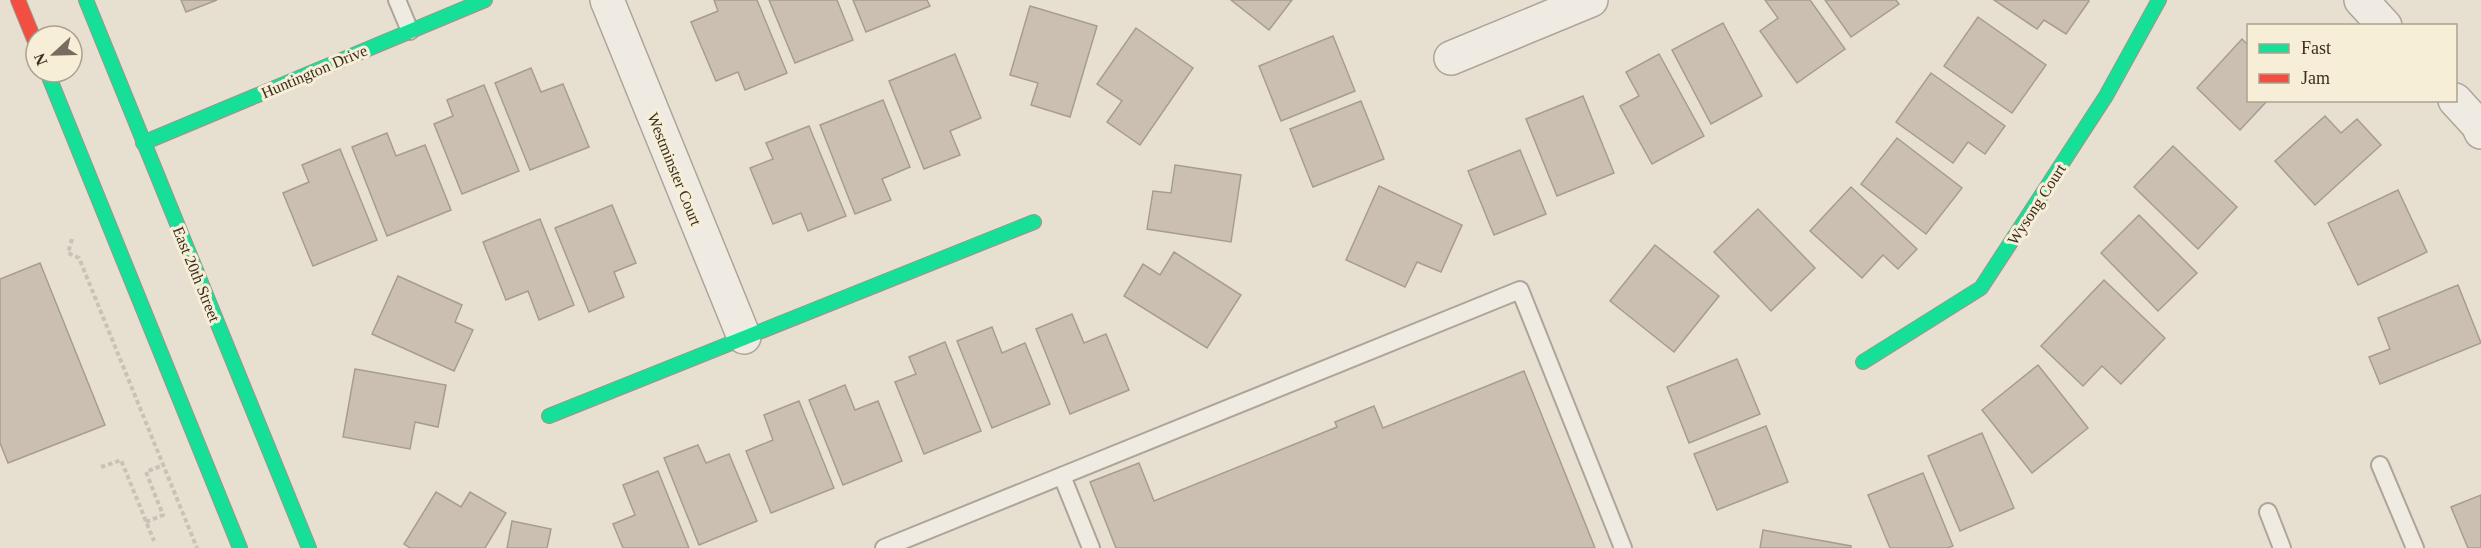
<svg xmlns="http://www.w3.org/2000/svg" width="2481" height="548" font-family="Georgia,serif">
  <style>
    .building { fill: #cbbfb2; stroke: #a89c90; stroke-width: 1.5 }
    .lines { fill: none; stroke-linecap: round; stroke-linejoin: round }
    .lane-casing { stroke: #ada599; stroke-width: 20 }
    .street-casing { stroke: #ada599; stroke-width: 36 }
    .fast-casing { stroke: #9c958a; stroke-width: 16 }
    .jam-casing { stroke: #9c958a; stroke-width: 16 }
    .path { stroke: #c8c2b9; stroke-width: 4; stroke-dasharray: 4.5 3; stroke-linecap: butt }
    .lane { stroke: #efebe3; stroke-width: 16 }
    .street { stroke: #efebe3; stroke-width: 33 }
    .fast { stroke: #16e098; stroke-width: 14 }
    .jam { stroke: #f24e42; stroke-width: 14 }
    .labels { text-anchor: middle; stroke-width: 6; stroke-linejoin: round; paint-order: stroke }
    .street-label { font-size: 16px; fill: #3d2e20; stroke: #f7eed8 }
  </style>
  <rect width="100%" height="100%" fill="#e7e0d1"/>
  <g class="building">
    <polygon points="181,0 217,0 186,12"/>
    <polygon points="714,0 757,0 787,73 745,90 738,72 716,81 691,22 718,11"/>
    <polygon points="769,0 837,0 853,40 795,63"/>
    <polygon points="853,0 927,0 930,6 866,32"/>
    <polygon points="1231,0 1292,0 1269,30"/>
    <polygon points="1765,0 1810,0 1845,49 1797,83 1760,31 1778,18"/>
    <polygon points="1825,0 1896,0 1899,4 1851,37"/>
    <polygon points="1994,0 2088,0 2089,1 2066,34 2044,20 2037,29"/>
    <polygon points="1030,6 1097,26 1070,117 1031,105 1038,83 1010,75"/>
    <polygon points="1978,17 2046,65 2012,113 1944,66"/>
    <polygon points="1723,23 1762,96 1711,124 1672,50"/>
    <polygon points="1136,28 1193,68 1140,145 1107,122 1122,101 1097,84"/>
    <polygon points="1333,36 1355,91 1281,121 1259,66"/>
    <polygon points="2242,39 2248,45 2248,100 2268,100 2240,130 2197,88"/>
    <polygon points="955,54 981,118 950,131 960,155 924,169 889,81"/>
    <polygon points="1659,54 1704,136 1652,164 1620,106 1639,96 1626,72"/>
    <polygon points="531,68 541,92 563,84 589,147 530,170 495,83"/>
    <polygon points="1931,73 2005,126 1985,154 1968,142 1953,163 1896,122"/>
    <polygon points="484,85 519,171 462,194 434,124 453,116 447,100"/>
    <polygon points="1583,96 1614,173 1557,196 1526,119"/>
    <polygon points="883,100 910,167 882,179 891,200 855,214 820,125"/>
    <polygon points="1361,101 1384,159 1313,187 1290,129"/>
    <polygon points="2325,116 2341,133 2357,119 2381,145 2315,205 2275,161"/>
    <polygon points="809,126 846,216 808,231 801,213 773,224 750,168 773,159 766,143"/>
    <polygon points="387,133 396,156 425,145 451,210 387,236 352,147"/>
    <polygon points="1897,138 1962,188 1926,234 1861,184"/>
    <polygon points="2173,146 2237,207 2198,249 2134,187"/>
    <polygon points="340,149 377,240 313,266 283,193 309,182 302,165"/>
    <polygon points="1520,150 1546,214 1494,235 1468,171"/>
    <polygon points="1175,165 1241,175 1231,242 1147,229 1153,191 1171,193"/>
    <polygon points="1379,186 1462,225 1441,272 1417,262 1405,287 1346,260"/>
    <polygon points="1851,187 1917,249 1898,269 1883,255 1862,278 1810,231"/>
    <polygon points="2398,190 2427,252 2358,285 2328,223"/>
    <polygon points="612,205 636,263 614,272 624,297 589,312 555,228"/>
    <polygon points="1758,209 1815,268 1771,311 1714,252"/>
    <polygon points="2139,215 2197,273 2158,311 2101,253"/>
    <polygon points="540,219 574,305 539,320 528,291 506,300 483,242"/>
    <polygon points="1655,245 1719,296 1674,352 1610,301"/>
    <polygon points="1174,252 1241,295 1207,348 1124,296 1143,264 1160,275"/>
    <polygon points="40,263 105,425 8,463 0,443 0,279"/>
    <polygon points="398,276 462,305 455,322 473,330 454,371 372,334"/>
    <polygon points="2104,280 2165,338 2121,384 2102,366 2083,386 2041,346"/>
    <polygon points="2458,285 2481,343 2380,384 2369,357 2390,349 2378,318"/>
    <polygon points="1072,314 1084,343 1106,334 1129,390 1070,414 1036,329"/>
    <polygon points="992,327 1002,353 1025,343 1050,404 992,428 957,341"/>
    <polygon points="945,342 981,431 924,454 895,382 916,374 909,357"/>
    <polygon points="1737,359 1760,414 1689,443 1667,387"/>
    <polygon points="2038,365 2088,428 2032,473 1982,410"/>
    <polygon points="355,369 446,385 438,427 415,422 410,449 343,437"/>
    <polygon points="1524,371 1595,548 1116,548 1090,482 1139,463 1154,501 1337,427 1335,422 1374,406 1383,428"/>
    <polygon points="845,385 855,410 878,401 902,461 843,485 809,400"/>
    <polygon points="799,401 834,488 771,513 746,451 773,440 764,415"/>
    <polygon points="1766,426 1788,482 1717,510 1694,454"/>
    <polygon points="1982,433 2014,508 1960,531 1928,456"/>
    <polygon points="698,445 706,463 729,454 757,521 699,545 664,458"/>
    <polygon points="658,471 689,548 623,548 613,524 635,515 623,485"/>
    <polygon points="1923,473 1953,546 1947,548 1890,548 1868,495"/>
    <polygon points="436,492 461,507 470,492 506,513 485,548 410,548 404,544"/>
    <polygon points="2481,495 2481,548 2468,548 2451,507"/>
    <polygon points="512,521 551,529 547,548 507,548"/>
    <polygon points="1763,530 1851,546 1851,548 1760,548"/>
  </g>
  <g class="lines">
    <defs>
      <g id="lane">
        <polyline points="397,0 410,31"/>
        <polyline points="2380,465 2415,548"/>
        <polyline points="1062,476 1091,548"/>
        <polyline points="2268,512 2282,548"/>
        <polyline points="884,548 1520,290 1623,548"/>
      </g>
      <g id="street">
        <polyline points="607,0 744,337"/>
        <polyline points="2361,0 2385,26"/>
        <polyline points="1451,58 1591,0"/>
        <polyline points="2455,100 2478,125 2481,132"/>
      </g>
      <g id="fast">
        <polyline points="86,0 309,548"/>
        <polyline points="47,72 240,548"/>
        <polyline points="143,143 485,0"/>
        <polyline points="1863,362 1981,288 2106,96 2159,0"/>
        <polyline points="549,416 1034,222"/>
      </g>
      <polyline id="jam" points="18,0 36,44"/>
    </defs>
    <use href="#lane" class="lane-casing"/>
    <use href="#street" class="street-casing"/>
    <use href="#fast" class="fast-casing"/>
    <use href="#jam" class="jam-casing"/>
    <g class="path">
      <polyline points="72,239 68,253 79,258 197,548"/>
      <polyline points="101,467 121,460 154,541"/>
      <polyline points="146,522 163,515 146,472 163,465"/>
    </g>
    <use href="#lane" class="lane"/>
    <use href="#street" class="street"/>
    <use href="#fast" class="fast"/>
    <use href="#jam" class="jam"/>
  </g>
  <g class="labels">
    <g class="street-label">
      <text transform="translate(314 71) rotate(-23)" y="6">Huntington Drive</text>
      <text transform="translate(675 169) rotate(68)" y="6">Westminster Court</text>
      <text transform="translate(2036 204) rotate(-57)" y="6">Wysong Court</text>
      <text transform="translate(197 274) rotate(68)" y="6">East 20th Street</text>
    </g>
  </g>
  <rect x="2247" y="24" width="210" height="78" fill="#f7eed8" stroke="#ada18e" stroke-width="1.5"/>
  <rect x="2259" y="44" width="30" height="9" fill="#16e098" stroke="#ada18e" stroke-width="1.5"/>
  <text x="2301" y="54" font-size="18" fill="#3d2e20">Fast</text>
  <rect x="2259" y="74" width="30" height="9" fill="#f24e42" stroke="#ada18e" stroke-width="1.5"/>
  <text x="2301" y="84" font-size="18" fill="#3d2e20">Jam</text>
  <g transform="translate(54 54) rotate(248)"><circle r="28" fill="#f7eed8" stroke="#ada18e" stroke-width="1.5"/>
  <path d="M0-4.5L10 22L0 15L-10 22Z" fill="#786c5e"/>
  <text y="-9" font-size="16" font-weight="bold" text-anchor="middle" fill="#3d2e20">N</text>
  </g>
</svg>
